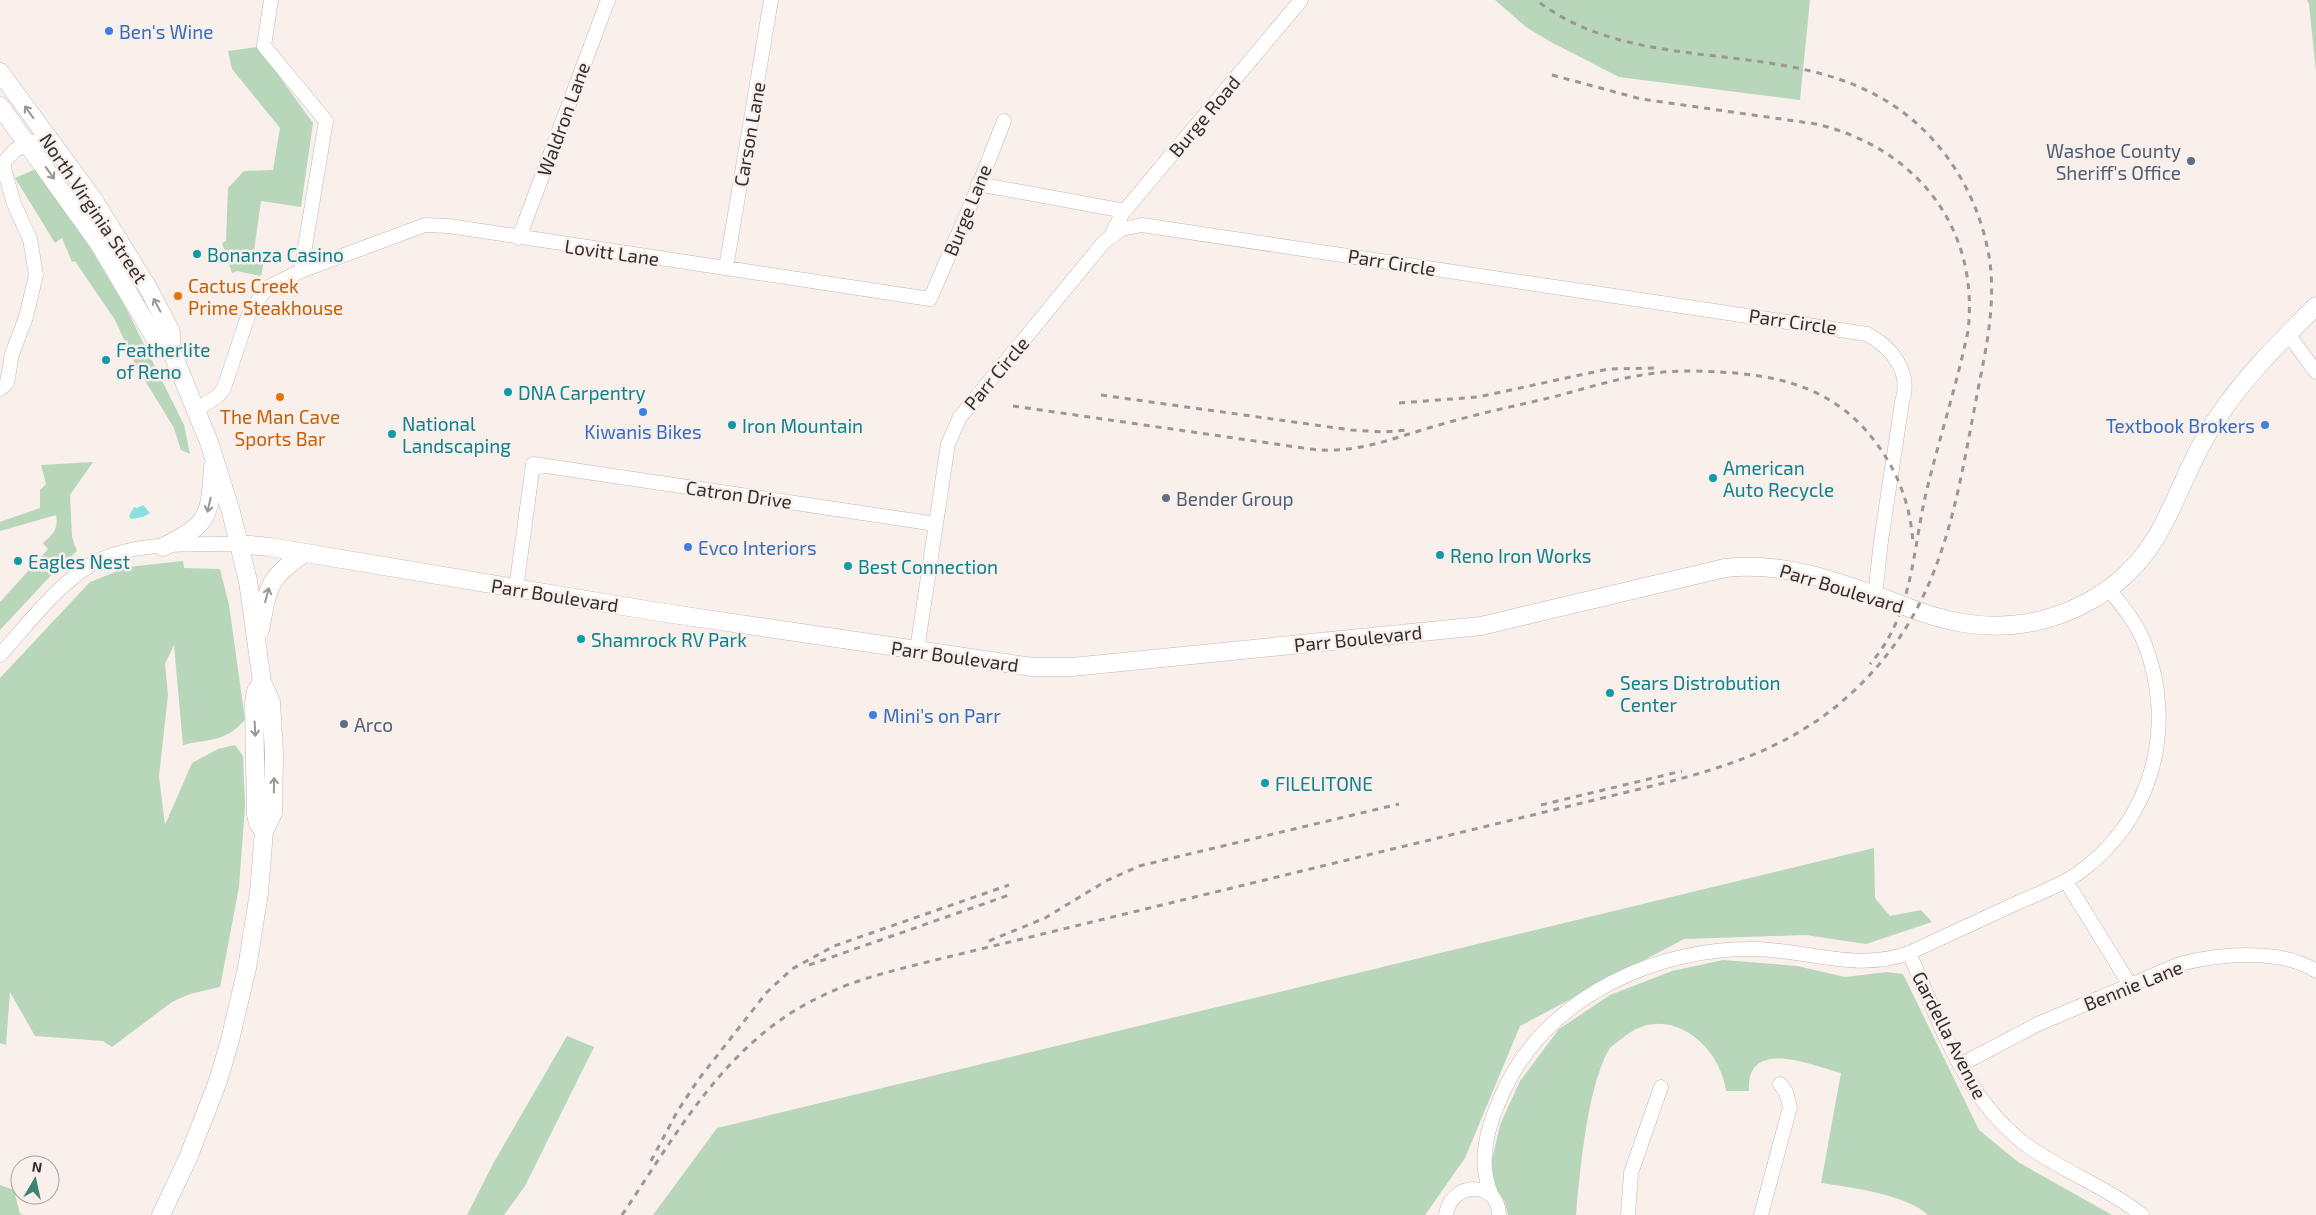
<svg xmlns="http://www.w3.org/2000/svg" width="2316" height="1215" font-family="'Exo 2',sans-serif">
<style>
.green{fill:#b7d6ba}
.water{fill:#8ae0e1}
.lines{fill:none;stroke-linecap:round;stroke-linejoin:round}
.minor-casing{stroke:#c1b7b3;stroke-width:15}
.major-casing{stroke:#c1b7b3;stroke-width:19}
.minor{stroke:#fff;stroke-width:14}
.major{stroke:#fff;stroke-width:18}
.rail{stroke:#9d9693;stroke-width:3;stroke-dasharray:6 6;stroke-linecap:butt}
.oneway{stroke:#989696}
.shop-dot{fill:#3f7fe0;stroke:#f9efeb;stroke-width:2}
.service-dot{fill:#5c6f8a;stroke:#f9efeb;stroke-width:2}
.culture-dot{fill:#0f9aa8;stroke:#f9efeb;stroke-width:2}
.food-dot{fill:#e8710a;stroke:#f9efeb;stroke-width:2}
.labels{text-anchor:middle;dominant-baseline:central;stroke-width:5;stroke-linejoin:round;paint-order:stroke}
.shop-label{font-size:19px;fill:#366cbe;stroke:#f9efeb;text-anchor:start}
.street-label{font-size:19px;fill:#312e2c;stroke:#f9efeb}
.service-label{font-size:19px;fill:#4e5e75;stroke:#f9efeb;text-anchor:start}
.culture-label{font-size:19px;fill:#0d838f;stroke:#f9efeb;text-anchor:start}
.food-label{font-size:19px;fill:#c56008;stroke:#f9efeb;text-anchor:start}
</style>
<rect width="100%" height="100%" fill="#f9efeb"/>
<!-- green -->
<path class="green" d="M1495,0H1810L1800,100L1619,77L1549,41L1526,27Z
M2307,0H2316V72L2309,4Z
M258,47L313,123L301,207L261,201L253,258L264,261L261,276L237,271L232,273L222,243L226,241L228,188L244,171L273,170L280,128L232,69L228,51Z
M36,169L88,244L126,308L184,425L190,454L181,450L174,428L136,366L115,320L75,261L72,262L62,238L55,243L15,178Z
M93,462L70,495L72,537L77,551L56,570L0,630V602L48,549L43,543C52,535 59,529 56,515L0,531V522L40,508V490L46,484L41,465Z
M183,561L184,568L220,569L229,605L245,720C223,743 212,738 183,745L174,645L165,664L168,695L159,776L165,825L192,763L218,749L235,745L243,756L245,806L239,887L220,987L190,994L172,1002L112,1047L103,1041L35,1036L10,992L6,1045L0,1043V678L90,582L128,567Z
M1874,848L1875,898L1890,916L1921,910L1932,922L1866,944L1806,935L1684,939L1520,1026L1465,1158L1425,1215H653L717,1128Z
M1723,960L1797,966L1845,977L1887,972L1903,974L1979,1130L2018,1162L2112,1215H1928C1908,1195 1850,1187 1821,1183L1841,1073C1813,1066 1746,1036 1749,1091H1726C1720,1045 1669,1002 1625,1036C1620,1041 1611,1045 1608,1051C1587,1090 1580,1170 1576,1215H1508L1505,1202L1492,1182L1490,1168L1500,1125L1520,1081L1559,1029L1610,995L1672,971Z
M567,1036L594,1047L525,1186L504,1215H467L494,1162Z
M0,1185L14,1190L20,1214L24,1215H0Z"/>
<!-- water -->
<path class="water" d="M143,505L150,513L143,517L131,519L129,516L134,507L137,508Z"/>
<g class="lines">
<defs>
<path id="minor" d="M271,0L264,46L326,121L301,271
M978,184L1125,211
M1111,236L1122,214L1301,0
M519,238L608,0
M726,268L771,0
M2288,334L2316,372
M0,389L7,383L12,354L26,317L36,275L30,239L14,204L4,169V162L15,150L47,137
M196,410L218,396L224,388L248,316L261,295L270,286L301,271L425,225L449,226L930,299L975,195L1004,121
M516,589L533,464L936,524
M917,650L948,444L960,417L1104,242L1122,229L1142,225L1867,334C1892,347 1912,373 1902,402L1881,541L1875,596
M0,655C28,624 56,586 92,564C131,541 195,544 239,544
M2066,881L2130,985
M1909,953C1940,1022 1965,1101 2029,1147C2065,1172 2108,1188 2142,1215
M1960,1065L2038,1024L2180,964C2219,954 2281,948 2316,971
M1492,1196C1475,1158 1490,1119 1507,1084C1552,995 1659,947 1755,949C1808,950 1856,972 1909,953C1945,936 1982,919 2019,902C2038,894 2059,886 2077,874C2152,822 2178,727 2144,642C2136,622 2122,606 2109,589
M1446,1215C1451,1180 1499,1181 1499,1215
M1628,1215L1631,1173L1661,1087
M1761,1215L1790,1107L1786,1092L1780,1084"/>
<path id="major" d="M0,72L93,199L147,286L171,332V350L209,442L231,512L248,581L262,682L271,702L274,753L273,813L264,831L259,893L247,968L230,1040L218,1081L188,1158L161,1215
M0,106L100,245L156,340L161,346L171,350
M239,544L270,547L659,612L1032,667H1072L1481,626L1725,568C1784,561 1839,582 1894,602C1916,611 1939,619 1963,623C2043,636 2125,599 2163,525C2181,490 2194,453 2216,420C2244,377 2280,342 2316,306
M163,547C209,524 210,517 213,467
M260,630C268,588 267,578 305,553
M262,682L256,691L254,703L256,814L258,823L264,831"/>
</defs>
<!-- minor casing -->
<use href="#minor" class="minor-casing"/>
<!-- major casing -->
<use href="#major" class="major-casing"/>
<!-- minor -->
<use href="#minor" class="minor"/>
<!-- major -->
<use href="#major" class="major"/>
<!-- rail -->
<path class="rail" d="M1552,75L1641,99L1816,124C1915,147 1980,227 1968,331C1957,384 1940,436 1927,489C1912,550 1914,614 1870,664
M1101,395L1351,430L1383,432L1406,430
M1399,403L1478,397L1608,369L1655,368
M1013,406L1310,449C1357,455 1395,437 1439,425C1476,414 1515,406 1553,397C1587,388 1621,377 1656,373C1677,370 1699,371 1720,372C1773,375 1822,385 1861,425C1892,458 1910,497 1913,543
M1541,805L1682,771
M989,941L1045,918L1106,881L1139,866L1399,804
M809,965L1012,894
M651,1161L677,1112L698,1080L767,992L792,969L834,946L1009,885
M622,1215C678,1132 727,1040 822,996C854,980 888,972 923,963L1652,786C1733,766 1803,743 1863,682C1942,602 1956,505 1976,400C1985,353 1997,305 1989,256C1979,200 1950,148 1904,113C1796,31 1642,82 1536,0"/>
</g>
<!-- one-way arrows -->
<defs><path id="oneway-shaft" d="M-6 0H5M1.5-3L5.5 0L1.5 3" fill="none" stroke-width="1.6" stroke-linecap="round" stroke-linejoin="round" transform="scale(1.25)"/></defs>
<g class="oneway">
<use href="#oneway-shaft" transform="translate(29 112) rotate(-126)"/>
<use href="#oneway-shaft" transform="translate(50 173) rotate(54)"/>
<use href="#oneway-shaft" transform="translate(157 305) rotate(-118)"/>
<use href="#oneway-shaft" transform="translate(209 505) rotate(103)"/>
<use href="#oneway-shaft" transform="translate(267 595) rotate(-75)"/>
<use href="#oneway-shaft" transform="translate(255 729) rotate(87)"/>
<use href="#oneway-shaft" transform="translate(274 785) rotate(-89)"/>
</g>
<!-- markers -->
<g class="shop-dot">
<circle cx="109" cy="31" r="5"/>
<circle cx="643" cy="412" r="5"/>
<circle cx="2265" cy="425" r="5"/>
<circle cx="688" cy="547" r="5"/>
<circle cx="873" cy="715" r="5"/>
</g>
<g class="service-dot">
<circle cx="2191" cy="161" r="5"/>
<circle cx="1166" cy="498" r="5"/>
<circle cx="344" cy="724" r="5"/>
</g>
<g class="culture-dot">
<circle cx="197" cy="254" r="5"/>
<circle cx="106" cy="360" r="5"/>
<circle cx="508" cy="392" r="5"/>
<circle cx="732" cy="425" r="5"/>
<circle cx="392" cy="434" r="5"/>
<circle cx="1713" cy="478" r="5"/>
<circle cx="1440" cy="555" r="5"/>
<circle cx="18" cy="561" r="5"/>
<circle cx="848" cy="566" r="5"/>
<circle cx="581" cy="639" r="5"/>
<circle cx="1610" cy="693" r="5"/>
<circle cx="1265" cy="783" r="5"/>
</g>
<g class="food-dot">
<circle cx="178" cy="296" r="5"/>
<circle cx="280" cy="397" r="5"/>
</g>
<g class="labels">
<!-- shop labels -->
<g class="shop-label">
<text x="119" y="31">Ben's Wine</text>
<text x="2255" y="425" text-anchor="end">Textbook Brokers</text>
<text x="643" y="431" text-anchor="middle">Kiwanis Bikes</text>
<text x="698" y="547">Evco Interiors</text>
<text x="883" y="715">Mini's on Parr</text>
</g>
<!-- street labels -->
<g class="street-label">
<text transform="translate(1204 116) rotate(-50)">Burge Road</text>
<text transform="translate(563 119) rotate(-70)">Waldron Lane</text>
<text transform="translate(749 134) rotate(-80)">Carson Lane</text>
<text transform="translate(94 208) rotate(56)">North Virginia Street</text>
<text transform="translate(967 210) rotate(-68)">Burge Lane</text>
<text transform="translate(612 252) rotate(8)">Lovitt Lane</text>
<text transform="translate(1392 262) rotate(9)">Parr Circle</text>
<text transform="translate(1793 321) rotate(8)">Parr Circle</text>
<text transform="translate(996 373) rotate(-50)">Parr Circle</text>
<text transform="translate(739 494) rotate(8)">Catron Drive</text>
<text transform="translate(1842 588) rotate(17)">Parr Boulevard</text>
<text transform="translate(555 595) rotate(9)">Parr Boulevard</text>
<text transform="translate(1358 638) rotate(-6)">Parr Boulevard</text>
<text transform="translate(955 656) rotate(8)">Parr Boulevard</text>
<text transform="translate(2133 985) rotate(-22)">Bennie Lane</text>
<text transform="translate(1950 1035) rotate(63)">Gardella Avenue</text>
</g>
<!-- service labels -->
<g class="service-label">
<text x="2181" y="150" text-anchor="end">Washoe County<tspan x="2181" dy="22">Sheriff's Office</tspan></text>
<text x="1176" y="498">Bender Group</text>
<text x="354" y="724">Arco</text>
</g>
<!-- culture labels -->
<g class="culture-label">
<text x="207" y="254">Bonanza Casino</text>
<text x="116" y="349">Featherlite<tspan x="116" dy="22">of Reno</tspan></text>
<text x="518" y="392">DNA Carpentry</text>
<text x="402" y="423">National<tspan x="402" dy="22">Landscaping</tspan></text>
<text x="742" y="425">Iron Mountain</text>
<text x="1723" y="467">American<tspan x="1723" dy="22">Auto Recycle</tspan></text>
<text x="1450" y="555">Reno Iron Works</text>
<text x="28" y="561">Eagles Nest</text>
<text x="858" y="566">Best Connection</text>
<text x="591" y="639">Shamrock RV Park</text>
<text x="1620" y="682">Sears Distrobution<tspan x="1620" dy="22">Center</tspan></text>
<text x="1275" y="783">FILELITONE</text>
</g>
<!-- food labels -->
<g class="food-label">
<text x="188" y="285">Cactus Creek<tspan x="188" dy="22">Prime Steakhouse</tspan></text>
<text x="280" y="416" text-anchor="middle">The Man Cave<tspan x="280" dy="22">Sports Bar</tspan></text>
</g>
</g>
<!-- north arrow -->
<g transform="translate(35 1180) rotate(9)"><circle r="24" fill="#f9efeb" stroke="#a9a29f"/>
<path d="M0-4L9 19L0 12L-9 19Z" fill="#408272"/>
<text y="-8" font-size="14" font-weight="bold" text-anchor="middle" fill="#312e2c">N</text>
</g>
</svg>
